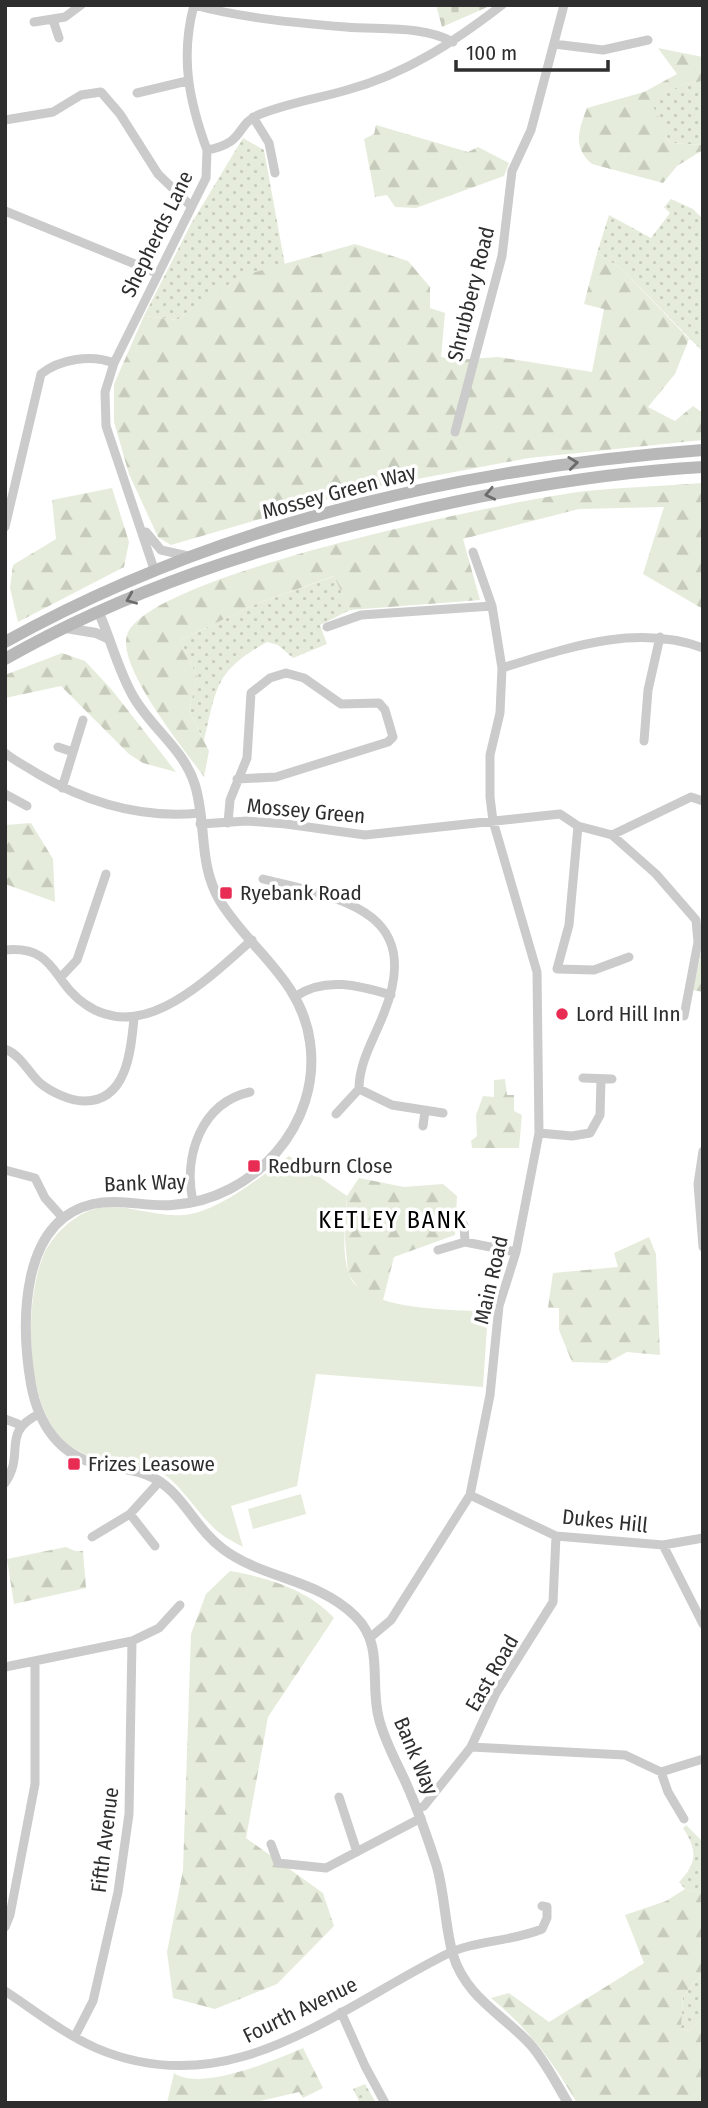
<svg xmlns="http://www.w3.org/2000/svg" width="708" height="2108" font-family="'Fira Sans Condensed',sans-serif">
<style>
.grass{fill:url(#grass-dots)}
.forest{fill:url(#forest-firs)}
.cemetery{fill:url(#cemetery-stones)}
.park{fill:#e6ecdb}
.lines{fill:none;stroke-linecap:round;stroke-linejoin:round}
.minor{stroke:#cbcbcb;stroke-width:9}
.tertiary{stroke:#cbcbcb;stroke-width:10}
.secondary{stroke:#b8b8b8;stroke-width:12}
.oneway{stroke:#6c6c6c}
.poi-dot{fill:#e92c53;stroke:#fff;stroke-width:2.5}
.labels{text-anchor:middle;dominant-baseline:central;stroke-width:7;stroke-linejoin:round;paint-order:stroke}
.street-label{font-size:21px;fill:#2e2e2e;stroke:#fff}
.poi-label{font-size:21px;fill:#2e2e2e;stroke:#fff;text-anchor:start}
.quarter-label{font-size:24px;letter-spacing:2px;fill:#000;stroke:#fff}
</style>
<defs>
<pattern id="grass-dots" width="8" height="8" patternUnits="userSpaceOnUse" patternTransform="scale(1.75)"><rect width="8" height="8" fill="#e6ecdb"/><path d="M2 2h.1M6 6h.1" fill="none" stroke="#c6cbbc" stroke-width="1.8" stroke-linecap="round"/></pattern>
<pattern id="forest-firs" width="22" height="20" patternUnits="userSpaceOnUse" patternTransform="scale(1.75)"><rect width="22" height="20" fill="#e6ecdb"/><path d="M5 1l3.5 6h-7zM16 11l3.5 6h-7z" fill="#c6cbbc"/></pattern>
<pattern id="cemetery-stones" width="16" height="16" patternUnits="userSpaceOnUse" patternTransform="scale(1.75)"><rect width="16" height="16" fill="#e6ecdb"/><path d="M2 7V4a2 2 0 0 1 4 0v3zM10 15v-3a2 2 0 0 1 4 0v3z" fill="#c6cbbc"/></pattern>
</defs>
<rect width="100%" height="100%" fill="#fff"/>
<!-- grass -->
<path class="grass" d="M703,81V145L670,143L649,99L685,84Z
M243,138L264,150L285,265C240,276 213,291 177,320L144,316L191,224Z
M671,199L693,209L703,219L702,351L622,269L597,253L609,215L651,238L670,213L664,207Z
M335,576L350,610L320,625L327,644L293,658L278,645L267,642C215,671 217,686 204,741L189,711L197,677L180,640L258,603Z
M686,1825L703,1842V1894L685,1889L679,1882C698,1863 697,1849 683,1828Z
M703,1973V2017L690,2031L681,2029L683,1996Z
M365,2084L376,2103H360L353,2089Z"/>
<!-- forest -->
<path class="forest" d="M658,48L703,57V81L685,84L650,99L670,143L703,145V150L677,166L663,183L592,164C572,147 579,129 587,108L644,92L677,74Z
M376,125L468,152L478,147L509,163L504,176L416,208L395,207L387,195L375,197L364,139L374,134Z
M355,244L408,261L430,287V308L445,313L441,357L456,360L498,357L592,372L604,309L584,304L597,253L622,269L689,339L675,374L648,407L675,421L693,406L703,413V440L529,458L359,490L171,545L158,537L129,474L114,422V384L144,316L177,320L205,298L245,275Z
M703,483V609L643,574L664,507L579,509L463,539L480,600L350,610L334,576L258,603L180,640L197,677L189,711L209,751L204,777C185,750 117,668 127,635C145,575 517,499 586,491C625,487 664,486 703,483Z
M112,488L129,542L124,567L18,622L10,588L13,565L56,539L52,500Z
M62,653L85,661L112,690L176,772L143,763L129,754L61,686L5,698V675Z
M31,823L53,859L55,902L5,884V825Z
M703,945V992L693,990Z
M505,1079L507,1095H514V1111L522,1115L519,1148H472L471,1141L477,1136L476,1115L483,1096L494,1097V1080Z
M359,1178L404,1187L443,1184L457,1196L455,1235L394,1257L383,1300L363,1294L348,1274L345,1238L347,1196Z
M649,1237L656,1254L660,1355L627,1352L607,1363L572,1362L559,1330V1308H548L553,1273L618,1267L614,1253Z
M66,1547L75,1551H83L86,1588L14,1604L7,1559Z
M230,1571C266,1577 309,1590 334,1618L268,1717L246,1838L323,1893L334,1926L277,1984L215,2009L173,1998L167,1952L183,1870L191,1634L206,1594Z
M685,1889L703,1894V1973L683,1996L681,2029L690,2031L703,2017V2103H577C554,2063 527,2027 491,1998L509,1993L549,2022L644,1963L625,1915L666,1901Z
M303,2048L323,2088L303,2098L299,2092L252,2103H167L174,2073C201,2092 275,2060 303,2048Z"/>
<!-- cemetery -->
<path class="cemetery" d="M436,5H492L442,27Z"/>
<!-- park -->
<path class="park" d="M289,1156L347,1196C346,1220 341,1248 348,1272C359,1312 454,1309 488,1312L483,1387L316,1374L297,1486L231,1506L243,1547C232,1541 220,1535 212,1526C196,1511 183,1488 165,1475C160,1472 151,1471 145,1470C117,1463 82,1460 61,1438C25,1400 24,1301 44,1254C51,1238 68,1221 84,1213C115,1197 151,1218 184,1215C219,1212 261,1176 289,1156Z
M301,1494L306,1514L253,1529L248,1509Z"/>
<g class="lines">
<!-- minor -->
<path class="minor" d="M194,5C242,18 296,23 346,27C380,30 422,25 453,42
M194,5C180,57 189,101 207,150
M53,20L59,38
M34,22L65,17L81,5
M554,44L603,50L648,40
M137,93L187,81
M253,117L269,143L275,173
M5,120L53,112L81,95L101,92L120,114L158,174L191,206
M5,211L157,273
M455,432L502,256L512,171L531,130L564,5
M5,527L41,374C60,359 91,354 114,363
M146,532L161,550L188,556
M473,552L492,606
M154,569L106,426L105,392L114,363L206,178L207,150C246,143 235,125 258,115C288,103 316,99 347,90C406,74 454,42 502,5
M327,627L361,615L492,606L502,668L500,713L490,755V797L493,821L537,972L539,1133L516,1252L499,1306L490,1395L470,1495L391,1620L372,1636
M502,668C567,648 636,623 703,648
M644,741L648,690L660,637
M58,747L73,752
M5,753C15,761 27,767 38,774C88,803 141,819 200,813
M62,788L83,720
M5,794L27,806
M228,823L230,800L247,758L251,693L270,678L286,673L304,678L341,704L379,703L385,710L393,737L388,742L276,777L237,779
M200,824L247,821L286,824L365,835L560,814L578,826L569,925L557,969L594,970L629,957
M578,826L612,835L656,874L696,920L698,942L684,1016
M612,835L691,797L703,801
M263,879C340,898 425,910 384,1013C374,1039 359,1062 359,1089
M5,950C56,945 52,982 85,1004C144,1046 210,976 252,940
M61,977L77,960L106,874
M296,996C326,976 360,986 391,995
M5,1049C21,1055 28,1072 40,1083C51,1092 70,1101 84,1101C127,1102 131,1050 134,1018
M583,1078L612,1079
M359,1089L392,1105L443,1113
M336,1114L359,1089
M423,1126L425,1111
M539,1133L572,1136L590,1133L600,1115L601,1079
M703,1151L698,1184L703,1247
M5,1170L35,1178L45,1198L62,1217
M193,1202C183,1156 201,1103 250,1092
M464,1225L465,1242
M438,1250L465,1242L516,1252
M5,1419L18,1424
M5,1483C26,1453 0,1433 39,1414
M470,1495L556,1536L663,1545L703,1538
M130,1514L155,1546
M92,1537L130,1514L159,1482
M663,1545L703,1624
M5,1667L132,1641L159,1628L180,1605
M471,1747L625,1755L661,1772L703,1759
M661,1772L668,1792L684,1819
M339,1797L357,1852
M417,1809L424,1806L471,1747L496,1693L553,1602L556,1536
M271,1844L278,1863L326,1868L421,1818
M5,1927L10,1915L35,1784V1662
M5,1991C34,2010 64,2034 96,2048C229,2105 332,2012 445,1955C474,1940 511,1942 542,1929L547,1918V1907L542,1906
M341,2012L365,2066L385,2103
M75,2036L93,2001L118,1892L129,1814L132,1641"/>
<!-- tertiary -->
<path class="tertiary" d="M99,613C111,640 118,670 133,696C151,728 184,749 195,785C207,825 198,864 220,901C250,950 302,980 310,1042C322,1124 254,1200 172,1205C146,1207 119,1198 93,1204C19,1221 21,1325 31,1384C38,1422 57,1453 96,1464C112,1468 130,1468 145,1474C181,1487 193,1527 223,1549C263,1579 318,1579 355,1616C385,1645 369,1682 379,1719C385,1742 396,1761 406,1783C418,1810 428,1839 437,1867C445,1896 445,1927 453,1955C466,1997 502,2014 530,2044C545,2061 556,2083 568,2103
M66,628L96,633L109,639"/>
<!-- secondary -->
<path class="secondary" d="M5,642C219,523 460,468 703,450
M5,659C126,590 259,547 393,516C496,491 597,473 703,467"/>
</g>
<!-- one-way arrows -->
<defs><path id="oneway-chevron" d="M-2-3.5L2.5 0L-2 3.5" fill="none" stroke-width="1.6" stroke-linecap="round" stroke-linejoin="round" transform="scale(1.75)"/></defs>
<g class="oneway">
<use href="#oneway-chevron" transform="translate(573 463) rotate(-7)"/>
<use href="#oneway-chevron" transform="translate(490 494) rotate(168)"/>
<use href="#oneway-chevron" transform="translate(131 599) rotate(157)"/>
</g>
<!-- markers -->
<g class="poi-dot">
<rect x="219" y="886" width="14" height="14" rx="3.5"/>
<circle cx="562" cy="1014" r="7"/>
<rect x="247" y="1159" width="14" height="14" rx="3.5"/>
<rect x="67" y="1457" width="14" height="14" rx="3.5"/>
</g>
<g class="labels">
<!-- street labels -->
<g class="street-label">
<text transform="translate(157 234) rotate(-64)">Shepherds Lane</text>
<text transform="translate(471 294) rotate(-76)">Shrubbery Road</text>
<text transform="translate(339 492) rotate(-15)">Mossey Green Way</text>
<text transform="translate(306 811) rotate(5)">Mossey Green</text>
<text transform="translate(145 1183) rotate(-2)">Bank Way</text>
<text transform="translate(491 1280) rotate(-77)">Main Road</text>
<text transform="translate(605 1521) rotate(6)">Dukes Hill</text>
<text transform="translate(492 1673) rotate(-60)">East Road</text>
<text transform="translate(416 1756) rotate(67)">Bank Way</text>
<text transform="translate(105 1840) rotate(-83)">Fifth Avenue</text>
<text transform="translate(300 2010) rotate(-26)">Fourth Avenue</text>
</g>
<!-- poi labels -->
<g class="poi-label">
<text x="240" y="893">Ryebank Road</text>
<text x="576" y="1014">Lord Hill Inn</text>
<text x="268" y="1166">Redburn Close</text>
<text x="88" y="1464">Frizes Leasowe</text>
</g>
<!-- quarter labels -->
<g class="quarter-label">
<text x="393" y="1220">KETLEY BANK</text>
</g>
</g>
<!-- border -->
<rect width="708" height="2108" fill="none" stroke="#2e2e2e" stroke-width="14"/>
<!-- scale -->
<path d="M456 60v10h152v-10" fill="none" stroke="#2e2e2e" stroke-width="3.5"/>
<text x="466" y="60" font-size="21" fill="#2e2e2e" stroke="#ffffff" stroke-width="5" paint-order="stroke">100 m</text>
</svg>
